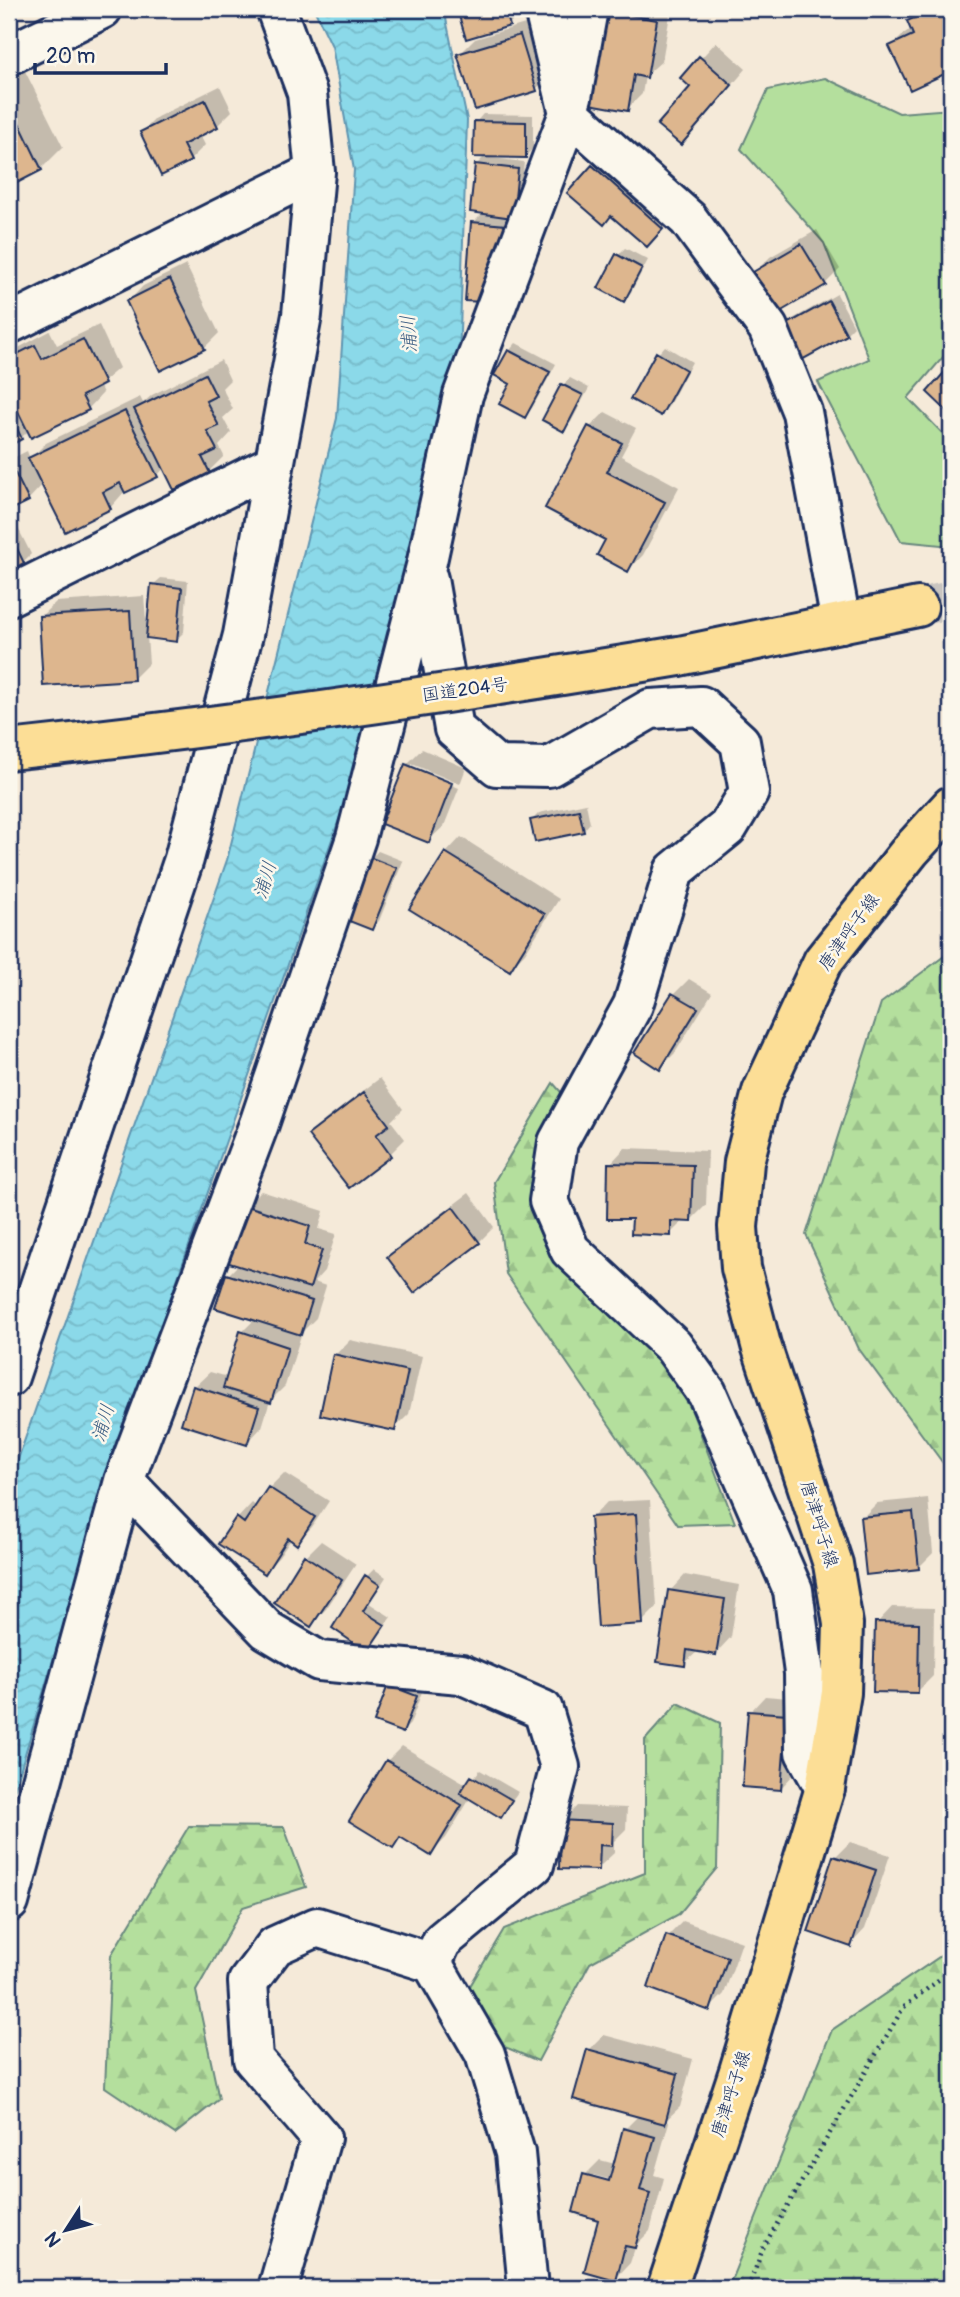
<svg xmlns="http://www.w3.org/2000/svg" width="960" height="2297" font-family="Pangolin,'Klee One',sans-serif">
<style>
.grass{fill:#b4df9d;stroke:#68877e;stroke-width:2}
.forest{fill:url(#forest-firs);stroke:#68877e;stroke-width:2}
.water{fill:url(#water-waves);stroke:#5e95b1;stroke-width:2}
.shadow{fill:#0003;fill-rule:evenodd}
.building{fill:#ddb68e;stroke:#1b2f5e;stroke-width:2}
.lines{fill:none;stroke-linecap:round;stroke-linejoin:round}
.highway-tunnel{stroke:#c9c5c0;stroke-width:38;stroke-dasharray:38 19;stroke-linecap:butt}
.minor-casing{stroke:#1b2f5e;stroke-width:44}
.major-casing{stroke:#1b2f5e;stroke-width:44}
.highway-casing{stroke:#1b2f5e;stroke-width:44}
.path{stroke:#1b2f5e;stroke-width:4.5;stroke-dasharray:2 5;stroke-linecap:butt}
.minor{stroke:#fbf7ec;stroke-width:38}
.major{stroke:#fcde96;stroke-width:38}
.highway{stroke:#fcde96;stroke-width:38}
.highway-bridge-casing{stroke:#1b2f5e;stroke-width:44;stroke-linecap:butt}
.highway-bridge{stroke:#fcde96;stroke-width:38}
.labels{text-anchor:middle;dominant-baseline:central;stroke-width:5;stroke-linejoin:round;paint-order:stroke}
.street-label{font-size:18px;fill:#1b2f5e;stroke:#fbf7ec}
.water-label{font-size:19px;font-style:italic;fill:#375a81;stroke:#fbf7ec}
</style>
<defs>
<pattern id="forest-firs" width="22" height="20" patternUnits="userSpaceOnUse" patternTransform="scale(1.75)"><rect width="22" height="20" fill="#b4df9d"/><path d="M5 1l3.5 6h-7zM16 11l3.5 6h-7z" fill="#9ac08a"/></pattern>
<pattern id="water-waves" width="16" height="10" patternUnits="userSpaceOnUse" patternTransform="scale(1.75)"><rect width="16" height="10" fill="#8bd9e9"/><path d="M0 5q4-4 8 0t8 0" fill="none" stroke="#77bbca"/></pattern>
</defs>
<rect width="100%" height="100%" fill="#f5ead9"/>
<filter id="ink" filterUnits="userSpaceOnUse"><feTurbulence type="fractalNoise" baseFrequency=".0143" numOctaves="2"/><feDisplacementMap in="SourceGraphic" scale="14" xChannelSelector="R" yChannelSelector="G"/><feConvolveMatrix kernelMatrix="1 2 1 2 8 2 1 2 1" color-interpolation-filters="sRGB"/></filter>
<g filter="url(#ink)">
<!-- grass -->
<path class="grass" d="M825,78L899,113L951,109V348L908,398L951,442V546L901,541L818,382L869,359L824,243L741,149L768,90Z"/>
<!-- forest -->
<path class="forest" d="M951,951V1474L859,1349L806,1235L881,1003Z
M553,1083L582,1116L568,1208L691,1409L735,1523L678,1525L506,1274L494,1182Z
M678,1703L720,1723L717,1868L679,1914L590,1963L538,2061L486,2039L470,1986L504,1929L645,1873V1740Z
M189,1826L284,1827L306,1887L243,1907L196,1991L219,2099L175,2134L105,2087L111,1955Z
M951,1949V2288H728L832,2030Z"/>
<!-- water -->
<path class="water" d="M314,9H444L467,120L459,362L406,629L106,1482L9,1808V1485L227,860L337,418L354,170L332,46Z"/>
<!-- shadow -->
<path class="shadow" d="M459,9H524L509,24L468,37Z
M604,9H671L662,61L645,76L642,94L627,109Z
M922,9H951V69L911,88L891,47L906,32L912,29L909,22Z
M535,21L551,74L536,89L459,55L475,39Z
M716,42L746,69L696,127L693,86L683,78Z
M21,63L63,147L41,169L9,185V69Z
M220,86L232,111L217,126L200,135L205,145L190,160L142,132L157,117Z
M483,114L533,115V148L526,156H491V158L524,162L517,240L473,223L484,212L476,165L485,156L476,122Z
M608,151L677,212L662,230L593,166Z
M817,230L840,269L825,284L755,272L770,257Z
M625,248L648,260L631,292L624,300L618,255Z
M186,265L219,333L204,348L128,302L143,286Z
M837,294L854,326L846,334L801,359L784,327L791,320Z
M99,325L119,368L99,385L103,393L88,409L29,430L21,438L9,444V353L50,331L57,345Z
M516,343L556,364L532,408L525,416L512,383L509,351Z
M665,346L692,362L668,407L660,414L658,354Z
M221,360L230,380L222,388L233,409L223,418L231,433L219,446L224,456L209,471L165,467L157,476L125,491L110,508L43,484L28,500L9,509V460L27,451L30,459L46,443L140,397L143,403L152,395Z
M570,378L589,388L571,422L563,430V385Z
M605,412L636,428L621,456L679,487L643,555L628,570L607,539L590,427Z
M13,518L31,554L23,562L9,569V520Z
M161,578L188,581L184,632L176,640L147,637L149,663L134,678L40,617L56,602L144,596L147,631H149L153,585Z
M422,749L466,768L460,784L412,764V768L459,788L444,826L428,841L383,823L407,764Z
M586,803L590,823L583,831L532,820L539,813Z
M461,837L559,899L525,953L510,968L412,908L446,853Z
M378,851L403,861L379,921L371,928V858Z
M689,979L712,993L675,1053L660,1068L637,1053L674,994Z
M380,1078L403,1109L391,1121L405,1139L390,1154L349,1186L310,1135L325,1120Z
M625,1148L708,1151L706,1205L691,1220H684L670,1234L633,1218L610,1164Z
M261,1191L324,1211L319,1229L336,1234L324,1271L314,1282L326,1286L316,1318L302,1332L285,1386L270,1401L262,1427L247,1443L194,1387L210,1372L228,1377L242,1332L255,1319L228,1275L239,1264L245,1206Z
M469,1193L494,1227L479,1242L389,1257L404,1242Z
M350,1340L422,1356L409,1414L394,1429L335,1355Z
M284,1473L329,1501L312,1527L297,1542L292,1538L279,1557L264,1572L237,1519L252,1503L257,1507L269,1488Z
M928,1498L933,1553L918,1568L862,1518L877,1503Z
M650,1500L657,1607L642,1622L592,1518L607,1502Z
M321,1541L356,1564L326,1609L311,1624L306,1556Z
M374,1569L386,1577L369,1603L391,1617L367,1650L334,1628L367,1576Z
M685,1575L739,1585L731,1637L716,1653L699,1650L684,1664L670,1591Z
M892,1607L934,1608L933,1676L918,1691L877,1623Z
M389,1686L423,1689L410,1724L403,1731Z
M765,1696L801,1699L795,1773L780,1789L750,1712Z
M402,1746L468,1785L480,1770L518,1792L501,1815L471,1797L446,1838L431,1853L402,1836L393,1846L387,1761Z
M577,1806L627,1808L626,1829L614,1841V1853L598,1868L562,1821Z
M850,1842L890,1855L865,1929L850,1945L835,1857Z
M683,1921L742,1942L724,1994L709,2009L668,1936Z
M604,2035L693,2059L680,2107L665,2121L669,2122L654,2175L664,2178L650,2231L636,2245L630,2263L615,2279L601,2219L585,2175L600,2160L615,2164L625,2129L639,2115L589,2050ZM593,2175L617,2181V2185L593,2179Z"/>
<!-- building -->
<path class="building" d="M457,9H505L510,26L466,39Z
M630,9H655V13Z
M934,9H951V71L910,90L889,46L913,35L907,21Z
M601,10L657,20L647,78L634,75L628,111L584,103Z
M520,35L537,91L475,110L457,54Z
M699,56L732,85L681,145L657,125L690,87L680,78Z
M205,100L218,127L183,145L191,161L161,176L140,132Z
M9,102L42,170L9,187Z
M474,121L526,122V158L473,157Z
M475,164L518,169L513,218L470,212Z
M592,165L663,229L647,247L611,216L604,225L567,193Z
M471,222L506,225L503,257L484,302L465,301Z
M801,244L826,285L778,313L753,272Z
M616,254L642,268L624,302L598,288Z
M170,279L205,349L160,371L126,301Z
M829,301L847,335L800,361L782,327Z
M83,339L105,384L82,396L89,410L31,438L9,393V358L35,345L42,359Z
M508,350L550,372L525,418L499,404L510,384L494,375Z
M656,352L686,370L661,416L630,399Z
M951,365V415L927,392Z
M205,374L216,396L206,401L219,426L207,431L217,450L202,457L210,473L174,490L134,409Z
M561,384L583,395L564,432L542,420Z
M125,411L158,477L125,493L120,483L103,492L111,509L65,532L28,458Z
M9,412L22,439L9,446Z
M588,426L622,443L607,472L665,502L628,572L597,555L605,540L545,508Z
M11,465L29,501L9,511V466Z
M9,532L24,563L9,571Z
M151,584L182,588L177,642L146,638Z
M130,611L134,680L43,686L39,616Z
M405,764L452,783L429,843L381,824Z
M579,810L584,832L535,842L530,820Z
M445,852L545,914L510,971L409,909Z
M369,857L397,868L372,930L344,919Z
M672,993L698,1008L660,1070L634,1053Z
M364,1092L389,1125L376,1135L391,1156L349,1188L308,1135Z
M608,1163L693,1165L691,1222L671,1221V1236L631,1234L632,1219H607Z
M244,1205L310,1226L305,1244L322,1250L310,1288L226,1262Z
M453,1207L480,1243L414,1293L387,1257Z
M226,1274L312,1301L301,1335L215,1308Z
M240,1331L288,1347L271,1403L223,1388Z
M333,1354L408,1371L395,1431L320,1415Z
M193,1386L259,1407L247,1445L181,1424Z
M268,1487L315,1517L297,1545L288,1538L265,1574L218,1544L236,1517L244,1523Z
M913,1512L919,1569L866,1575L860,1517Z
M636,1514L643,1624L598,1627L590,1517Z
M304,1555L342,1580L311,1627L274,1603Z
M365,1575L380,1585L363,1611L385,1625L367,1652L332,1628Z
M668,1590L725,1599L716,1655L687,1650L685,1666L657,1662Z
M875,1622L919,1623L918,1693L873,1692Z
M388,1685L417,1696L403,1733L374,1722Z
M748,1711L787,1714L781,1790L742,1787Z
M386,1760L462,1805L431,1856L400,1837L393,1848L349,1821Z
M471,1776L512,1800L501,1818L460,1793Z
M560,1820L613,1823L612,1846L600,1845L599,1870L559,1869Z
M833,1856L876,1870L851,1947L808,1932Z
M666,1935L728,1957L710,2011L648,1988Z
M587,2049L678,2074L665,2124L573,2099Z
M623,2128L655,2137L640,2190L650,2193L635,2248L625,2246L616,2281L584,2272L598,2220L573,2212L583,2174L609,2181Z"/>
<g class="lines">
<!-- highway-tunnel -->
<path class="highway-tunnel" d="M918,607L951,600"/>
<defs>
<path id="minor" d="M544,9L569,113
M9,55L102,9
M572,97L588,9
M9,324L315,172
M428,579L454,729L497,766L549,767L650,709L701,706L740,742L749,792L728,827L674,871L633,1005L558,1142L549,1201L570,1250L673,1346L707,1393L793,1590L804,1673L805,1752L825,1788
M9,596L274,464
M9,1377L184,859L243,635L302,315L315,172L307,93L276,9
M124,1481L267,1630L319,1661L461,1674L543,1710L560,1767L534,1865L442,1941L432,1963L485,2054L515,2153L528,2288
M9,1902L124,1481L259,1124L356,838L426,566L463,395L569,113L688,219L768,328L802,412L841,623
M278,2288L321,2138L253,2059L248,1982L275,1946L317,1927L432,1963"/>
<path id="major" d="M667,2288L739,2071L825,1788L841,1693L843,1624L833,1564L761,1345L741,1268L738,1227L744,1162L762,1092L823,961L910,851L951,806"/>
<path id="highway" d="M679,656L918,607"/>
</defs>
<!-- minor casing -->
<use href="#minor" class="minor-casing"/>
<!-- major casing -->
<use href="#major" class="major-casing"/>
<!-- highway casing -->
<use href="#highway" class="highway-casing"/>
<!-- path -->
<path class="path" d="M748,2288L764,2246L903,2008L951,1970"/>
<!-- minor -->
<use href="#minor" class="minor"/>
<!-- major -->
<use href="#major" class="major"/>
<!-- highway -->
<use href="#highway" class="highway"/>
<defs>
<path id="highway-bridge" d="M9,750C233,726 457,693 679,656"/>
</defs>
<!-- highway-bridge casing -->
<use href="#highway-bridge" class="highway-bridge-casing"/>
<!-- highway-bridge -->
<use href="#highway-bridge" class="highway-bridge"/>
</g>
</g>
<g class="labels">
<!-- street labels -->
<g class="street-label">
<text transform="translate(465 690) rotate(-8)">国道204号</text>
<text transform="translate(849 932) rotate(-54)">唐津呼子線</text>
<text transform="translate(819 1524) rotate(73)">唐津呼子線</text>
<text transform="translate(731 2094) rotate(-72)">唐津呼子線</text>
</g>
<!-- water labels -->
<g class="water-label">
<text transform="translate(409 334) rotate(-94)">浦川</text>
<text transform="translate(265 880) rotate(-73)">浦川</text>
<text transform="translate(103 1423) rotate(-73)">浦川</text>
</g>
</g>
<!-- margin -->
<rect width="960" height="2297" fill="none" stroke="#fbf7ec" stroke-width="35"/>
<rect x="18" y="18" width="925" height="2262" fill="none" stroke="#1b2f5e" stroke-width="2.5" filter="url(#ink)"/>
<!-- north arrow -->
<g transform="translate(66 2230) rotate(234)" stroke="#fbf7ec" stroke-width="5" paint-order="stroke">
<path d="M0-5L12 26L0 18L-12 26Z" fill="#1b2f5e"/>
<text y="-10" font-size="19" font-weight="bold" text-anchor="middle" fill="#1b2f5e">N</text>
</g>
<!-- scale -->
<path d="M35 63v10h131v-10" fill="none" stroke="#1b2f5e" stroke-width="3.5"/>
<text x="46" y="63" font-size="21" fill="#1b2f5e" stroke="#fbf7ec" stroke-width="5" paint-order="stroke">20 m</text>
</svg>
